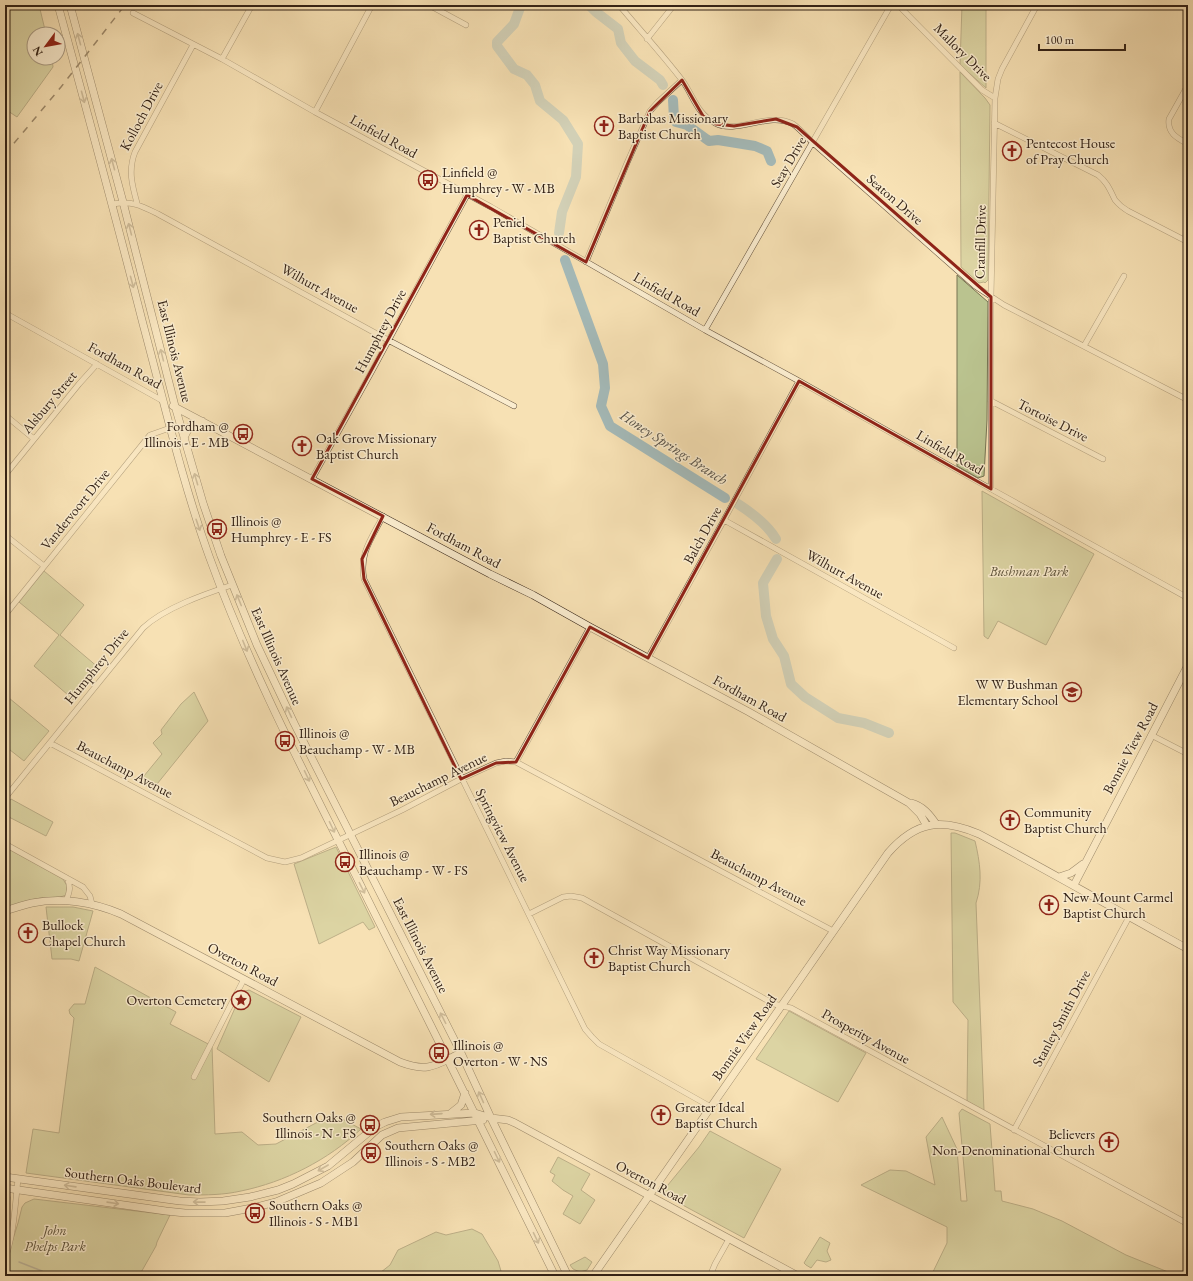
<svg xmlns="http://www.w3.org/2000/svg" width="1193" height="1281" font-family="'EB Garamond',serif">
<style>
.green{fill:#bac38f;stroke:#767252}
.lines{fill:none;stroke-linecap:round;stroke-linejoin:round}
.stream{stroke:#777d78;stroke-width:1.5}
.river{stroke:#a4bab9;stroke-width:10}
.street-casing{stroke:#64523e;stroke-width:6}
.secondary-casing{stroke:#332216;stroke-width:8}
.street{stroke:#faecce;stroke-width:5}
.secondary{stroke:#faecce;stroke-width:7}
.rail{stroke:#332216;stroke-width:1.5;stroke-dasharray:7 7;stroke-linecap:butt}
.oneway{stroke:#a0917b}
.marked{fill:none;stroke:#8f2418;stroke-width:3;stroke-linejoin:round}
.labels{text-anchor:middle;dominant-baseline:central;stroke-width:3;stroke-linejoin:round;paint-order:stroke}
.street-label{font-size:14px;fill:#332216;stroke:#faecce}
.poi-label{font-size:14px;fill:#332216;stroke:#faecce;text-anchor:start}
.park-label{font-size:14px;font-style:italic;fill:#5c523a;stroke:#faecce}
.water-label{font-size:15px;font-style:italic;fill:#555047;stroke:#faecce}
</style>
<rect width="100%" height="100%" fill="#f7e1b4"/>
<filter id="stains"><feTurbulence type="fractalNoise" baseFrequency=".005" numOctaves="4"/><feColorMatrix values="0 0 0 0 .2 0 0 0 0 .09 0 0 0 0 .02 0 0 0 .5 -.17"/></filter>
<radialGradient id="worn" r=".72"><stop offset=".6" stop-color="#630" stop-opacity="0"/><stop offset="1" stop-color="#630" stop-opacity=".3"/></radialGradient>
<!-- green -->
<path class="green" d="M5,5H39L46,34H34V58H52L53,67L17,117L5,109Z
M962,5H986V88L960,65Z
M960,72L985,98L990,105L988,280L985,283L984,282L979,283L961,267Z
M957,275L988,302L987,420L984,476L978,478L957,466Z
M982,491L1094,554L1046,645L998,621L988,639L984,636Z
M44,571L84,605L60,635L99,668L74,700L34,666L59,635L19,602Z
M194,692L208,721L153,789L139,782L162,754L153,743L162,734L161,730L181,704Z
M9,698L49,731L24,761L5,746V702Z
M11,799L53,822L46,836L5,815V807Z
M951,833H955L975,841C980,862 983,882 976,903L984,1111L967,1101L968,1020L953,1002Z
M5,847L63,879L67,886L66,895C58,899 48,897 40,898C28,900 17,904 5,908Z
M336,847L375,927L369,930L363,922L319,944L294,864Z
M46,907H73L93,911L79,961L71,959H52Z
M95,967L176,1012L170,1024L212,1046L215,1134L242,1132L258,1145L276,1144L333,1114L361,1129C328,1160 285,1182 241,1191C224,1195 206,1195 189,1195L26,1173L33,1129L59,1133L74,1018L70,1014L69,1010L74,1004H85Z
M249,990L301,1017L269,1082L217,1049L242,992Z
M789,1011L866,1053L838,1102L756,1059Z
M962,1109L990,1124L995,1191H1001L1002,1201L1033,1209L1062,1221L1126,1255L1178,1276H931L947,1243V1227L861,1185L890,1170L906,1171L935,1185L926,1137L942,1117L957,1149L961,1201H967L959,1113Z
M710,1131L781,1169L744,1238L664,1195L663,1191L699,1147Z
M558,1157L590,1174L581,1190L595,1200L580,1224L563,1214L573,1196L563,1190L552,1181L555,1175L550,1172Z
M5,1193L8,1194L10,1197L5,1241Z
M34,1199L170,1215L157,1242L156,1246L139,1276H5V1265L18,1223L22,1207L25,1203Z
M472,1229L482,1234L498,1261L501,1271L493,1276H376L390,1265L398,1250L436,1232L446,1235Z
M820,1237L830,1243L827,1251L831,1260L826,1262L817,1260L811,1268L806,1265L804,1263Z
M585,1257L592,1262L587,1270L580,1272L573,1269L570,1265Z"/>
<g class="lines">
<!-- stream -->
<path class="stream" d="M19,1262L42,1271L46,1276"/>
<!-- river -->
<path class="river" d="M521,5L514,24L497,42V46L514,69L527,75L535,85L540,101L563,120L578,144L576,177L562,212L559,233
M589,5L596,12L618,29L621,43L635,61L660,80L663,85
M673,100L674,118L676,122L687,125L709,141L718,140L755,146L767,151L771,161
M565,260L603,364L605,388L601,406L610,426L725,498
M738,504C752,513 767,524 776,539
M777,559L763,583L766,616L773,639L784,656L791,684L805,697L838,718L864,723L889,733"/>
<defs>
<path id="street" d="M429,5L466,25
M619,5C640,30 662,54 682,80C693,95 697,114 715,123C737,135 768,111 793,124C800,129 807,137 813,143L975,286L1004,305L1188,400
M898,5L982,90L995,98
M133,13L222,59L315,112L491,207L705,330L799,381L991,489L1188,598
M647,39L674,5
M222,59L252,5
M1188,85L1169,119C1167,133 1177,138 1188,144
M315,112L372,5
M994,123L1098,175C1107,182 1110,190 1115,200C1119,205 1123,208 1128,211L1188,242
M137,203C132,185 128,170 135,152L193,45
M112,204C133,201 140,205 158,214L388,340L514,406
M586,262L627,163L650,111L658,102L682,80
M5,313L163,401
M705,330L891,5
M1084,346L1124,276
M991,401L1103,459
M5,415L34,439
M5,475L79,384L97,364
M312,479L372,371L467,195
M991,489V297L995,98L998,79L1002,69L1037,5
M383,516C372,538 359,553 364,579L585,1029L592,1037L599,1044L711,1107
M724,520L954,648
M5,535L44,566
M5,615L150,435L170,428
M648,658L724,520L799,381
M1151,735L1188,754
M50,743L267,858L285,862L301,858L402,810L461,779L496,763L506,761L516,762L833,931
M516,762L590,627
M5,798L143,628C164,608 205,594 232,585
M5,844L83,887L90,896L92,904
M66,901C70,891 71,887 67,878
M529,914L563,897L571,896L582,898L774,1004L791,1008L1188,1224
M194,1077L244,979
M1014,1130L1129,917
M5,1259C14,1234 15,1206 18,1179
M710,1276L715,1264L729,1239"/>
<path id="secondary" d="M58,5C87,111 116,218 143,324C164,402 182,481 209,556C252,675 312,787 368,900C431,1025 493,1151 555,1276
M70,5L123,202L175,406L203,503L221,556L257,645L294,723L461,1053L491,1118L568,1276
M173,406L490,574L533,595L590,627L749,712L909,803L920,814L927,826
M184,438C188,428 191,423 202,421
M911,803C923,806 930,815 936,824
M1059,877L1071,873L1083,864
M1074,885L1188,665
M5,911C14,908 23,905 32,903C61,897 93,902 121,914L400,1062C429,1073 435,1065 461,1053
M451,1113L461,1105L465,1093
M5,1177L180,1201L200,1202L223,1201L250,1197L278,1190L293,1184L328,1166L375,1127L385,1122L401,1117L475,1113L491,1118L508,1120L515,1123L798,1276
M5,1188L166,1211L185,1213H225L252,1208L276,1202L321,1183L353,1162L382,1135L398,1128L483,1120
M593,1276L888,853C916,821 941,818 979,834C1049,871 1118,911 1188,949"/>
</defs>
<!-- street casing -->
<use href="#street" class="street-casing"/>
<!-- secondary casing -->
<use href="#secondary" class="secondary-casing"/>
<!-- street -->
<use href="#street" class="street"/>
<!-- secondary -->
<use href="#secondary" class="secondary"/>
<!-- rail -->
<path class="rail" d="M5,154L61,87L125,5"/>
</g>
<!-- one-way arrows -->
<defs><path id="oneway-shaft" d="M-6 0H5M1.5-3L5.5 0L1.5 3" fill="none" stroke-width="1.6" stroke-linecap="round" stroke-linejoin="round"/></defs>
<g class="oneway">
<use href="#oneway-shaft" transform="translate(79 39) rotate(-105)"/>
<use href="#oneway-shaft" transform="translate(83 97) rotate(75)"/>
<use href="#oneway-shaft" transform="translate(113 164) rotate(-105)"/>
<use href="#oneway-shaft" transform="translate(130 229) rotate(-104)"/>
<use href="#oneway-shaft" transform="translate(132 282) rotate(75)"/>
<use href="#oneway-shaft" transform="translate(162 355) rotate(-104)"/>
<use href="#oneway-shaft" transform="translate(196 479) rotate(-106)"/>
<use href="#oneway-shaft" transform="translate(198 525) rotate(71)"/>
<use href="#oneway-shaft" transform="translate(239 600) rotate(-112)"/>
<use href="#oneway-shaft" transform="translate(245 646) rotate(68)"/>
<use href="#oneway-shaft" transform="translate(289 712) rotate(-115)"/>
<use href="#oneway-shaft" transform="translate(307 776) rotate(64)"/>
<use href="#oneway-shaft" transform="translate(332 827) rotate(64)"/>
<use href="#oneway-shaft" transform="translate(362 888) rotate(63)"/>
<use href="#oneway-shaft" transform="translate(443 1018) rotate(-117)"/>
<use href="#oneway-shaft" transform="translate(481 1097) rotate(-114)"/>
<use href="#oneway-shaft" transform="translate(436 1114) rotate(176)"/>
<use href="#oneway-shaft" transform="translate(497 1157) rotate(64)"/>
<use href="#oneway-shaft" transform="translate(323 1168) rotate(150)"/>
<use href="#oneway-shaft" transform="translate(70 1186) rotate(-172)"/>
<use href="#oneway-shaft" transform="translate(199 1202) rotate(-179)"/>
<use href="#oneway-shaft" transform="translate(113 1203) rotate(8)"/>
<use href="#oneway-shaft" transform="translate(536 1238) rotate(64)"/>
</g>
<!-- marked area -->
<path d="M0 0H1193V1281H0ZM682,80L703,116L716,124L734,126L776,119L797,127L991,297V489L799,381L648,658L590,627L516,762L496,763L461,779L364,579L362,559L383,516L312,479L467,195L586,262L650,111Z" fill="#f7e1b4" fill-opacity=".55" fill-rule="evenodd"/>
<path class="marked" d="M682,80L703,116L716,124L734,126L776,119L797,127L991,297V489L799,381L648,658L590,627L516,762L496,763L461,779L364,579L362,559L383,516L312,479L467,195L586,262L650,111Z"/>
<!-- icons -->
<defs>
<symbol id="church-ring" viewBox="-11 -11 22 22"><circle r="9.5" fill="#faecce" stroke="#8f2418" stroke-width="1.5"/><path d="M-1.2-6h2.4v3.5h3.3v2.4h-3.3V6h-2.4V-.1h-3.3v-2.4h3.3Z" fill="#8f2418"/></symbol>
<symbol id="bus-ring" viewBox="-11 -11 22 22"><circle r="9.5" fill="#faecce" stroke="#8f2418" stroke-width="1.5"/><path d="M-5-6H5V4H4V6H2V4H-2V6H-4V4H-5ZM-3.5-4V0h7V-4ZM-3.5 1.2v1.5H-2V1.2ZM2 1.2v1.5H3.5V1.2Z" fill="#8f2418"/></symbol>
<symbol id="school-ring" viewBox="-11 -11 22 22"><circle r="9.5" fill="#faecce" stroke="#8f2418" stroke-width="1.5"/><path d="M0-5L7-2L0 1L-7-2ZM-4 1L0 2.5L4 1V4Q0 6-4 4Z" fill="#8f2418"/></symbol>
<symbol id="sight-ring" viewBox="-11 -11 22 22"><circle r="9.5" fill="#faecce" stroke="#8f2418" stroke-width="1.5"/><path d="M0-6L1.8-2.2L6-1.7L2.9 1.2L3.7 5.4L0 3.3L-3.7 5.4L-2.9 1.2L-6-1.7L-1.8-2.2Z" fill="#8f2418"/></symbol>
</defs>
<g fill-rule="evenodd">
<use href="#church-ring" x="593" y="115" width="22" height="22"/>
<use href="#church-ring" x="1001" y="140" width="22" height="22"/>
<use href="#bus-ring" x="417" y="169" width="22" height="22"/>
<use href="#church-ring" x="468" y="219" width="22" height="22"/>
<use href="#bus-ring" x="232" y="423" width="22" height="22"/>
<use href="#church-ring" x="291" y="435" width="22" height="22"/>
<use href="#bus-ring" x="206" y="518" width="22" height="22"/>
<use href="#school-ring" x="1061" y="681" width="22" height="22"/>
<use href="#bus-ring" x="274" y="730" width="22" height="22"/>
<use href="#church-ring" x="999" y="809" width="22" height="22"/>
<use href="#bus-ring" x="334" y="851" width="22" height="22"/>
<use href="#church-ring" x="1038" y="894" width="22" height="22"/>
<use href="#church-ring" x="17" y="922" width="22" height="22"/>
<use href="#church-ring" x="583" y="947" width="22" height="22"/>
<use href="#sight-ring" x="230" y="989" width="22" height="22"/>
<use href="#bus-ring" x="428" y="1042" width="22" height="22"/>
<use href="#church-ring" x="650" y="1104" width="22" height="22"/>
<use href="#bus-ring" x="359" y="1114" width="22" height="22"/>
<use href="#church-ring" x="1098" y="1131" width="22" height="22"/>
<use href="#bus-ring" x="360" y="1142" width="22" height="22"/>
<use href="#bus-ring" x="244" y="1202" width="22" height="22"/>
</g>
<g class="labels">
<!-- street labels -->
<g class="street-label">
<text transform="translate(963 52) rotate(45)">Mallory Drive</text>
<text transform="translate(141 116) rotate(-62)">Kolloch Drive</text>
<text transform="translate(384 136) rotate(29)">Linfield Road</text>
<text transform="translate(788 162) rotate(-60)">Seay Drive</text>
<text transform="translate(895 199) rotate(41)">Seaton Drive</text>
<text transform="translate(980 242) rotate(-89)">Cranfill Drive</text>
<text transform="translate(320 288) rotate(29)">Wilhurt Avenue</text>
<text transform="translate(667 294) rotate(30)">Linfield Road</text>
<text transform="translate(380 331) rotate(-62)">Humphrey Drive</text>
<text transform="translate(175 351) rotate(76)">East Illinois Avenue</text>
<text transform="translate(125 365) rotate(29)">Fordham Road</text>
<text transform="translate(49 402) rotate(-50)">Alsbury Street</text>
<text transform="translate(1053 420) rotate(27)">Tortoise Drive</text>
<text transform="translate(950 452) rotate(30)">Linfield Road</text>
<text transform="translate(75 509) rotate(-51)">Vandervoort Drive</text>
<text transform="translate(702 535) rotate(-61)">Balch Drive</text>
<text transform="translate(464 545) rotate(28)">Fordham Road</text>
<text transform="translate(845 574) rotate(29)">Wilhurt Avenue</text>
<text transform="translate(277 656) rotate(66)">East Illinois Avenue</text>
<text transform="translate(96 666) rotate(-51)">Humphrey Drive</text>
<text transform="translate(750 698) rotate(29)">Fordham Road</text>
<text transform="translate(1130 748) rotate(-62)">Bonnie View Road</text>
<text transform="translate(125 769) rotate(28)">Beauchamp Avenue</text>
<text transform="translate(438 779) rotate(-26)">Beauchamp Avenue</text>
<text transform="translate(503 835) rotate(63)">Springview Avenue</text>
<text transform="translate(759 877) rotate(28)">Beauchamp Avenue</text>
<text transform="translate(421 945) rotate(63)">East Illinois Avenue</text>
<text transform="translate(243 964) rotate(28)">Overton Road</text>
<text transform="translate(1061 1018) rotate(-62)">Stanley Smith Drive</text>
<text transform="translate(866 1036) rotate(29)">Prosperity Avenue</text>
<text transform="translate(744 1037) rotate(-55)">Bonnie View Road</text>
<text transform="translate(133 1180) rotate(7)">Southern Oaks Boulevard</text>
<text transform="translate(651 1182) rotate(28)">Overton Road</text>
</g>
<!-- poi labels -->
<g class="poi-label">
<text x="618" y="118">Barbabas Missionary<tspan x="618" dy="16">Baptist Church</tspan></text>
<text x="1026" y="143">Pentecost House<tspan x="1026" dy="16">of Pray Church</tspan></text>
<text x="442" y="172">Linfield @<tspan x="442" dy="16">Humphrey - W - MB</tspan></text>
<text x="493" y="222">Peniel<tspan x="493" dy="16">Baptist Church</tspan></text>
<text x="229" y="426" text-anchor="end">Fordham @<tspan x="229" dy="16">Illinois - E - MB</tspan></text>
<text x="316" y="438">Oak Grove Missionary<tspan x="316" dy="16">Baptist Church</tspan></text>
<text x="231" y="521">Illinois @<tspan x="231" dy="16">Humphrey - E - FS</tspan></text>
<text x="1058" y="684" text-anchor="end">W W Bushman<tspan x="1058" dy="16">Elementary School</tspan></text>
<text x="299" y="733">Illinois @<tspan x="299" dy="16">Beauchamp - W - MB</tspan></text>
<text x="1024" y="812">Community<tspan x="1024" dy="16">Baptist Church</tspan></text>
<text x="359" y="854">Illinois @<tspan x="359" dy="16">Beauchamp - W - FS</tspan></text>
<text x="1063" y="897">New Mount Carmel<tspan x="1063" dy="16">Baptist Church</tspan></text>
<text x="42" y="925">Bullock<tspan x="42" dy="16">Chapel Church</tspan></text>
<text x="608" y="950">Christ Way Missionary<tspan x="608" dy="16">Baptist Church</tspan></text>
<text x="227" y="1000" text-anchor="end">Overton Cemetery</text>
<text x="453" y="1045">Illinois @<tspan x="453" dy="16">Overton - W - NS</tspan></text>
<text x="675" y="1107">Greater Ideal<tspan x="675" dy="16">Baptist Church</tspan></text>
<text x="356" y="1117" text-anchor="end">Southern Oaks @<tspan x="356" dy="16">Illinois - N - FS</tspan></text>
<text x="1095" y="1134" text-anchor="end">Believers<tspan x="1095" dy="16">Non-Denominational Church</tspan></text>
<text x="385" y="1145">Southern Oaks @<tspan x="385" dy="16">Illinois - S - MB2</tspan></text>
<text x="269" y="1205">Southern Oaks @<tspan x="269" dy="16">Illinois - S - MB1</tspan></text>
</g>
<!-- park labels -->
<g class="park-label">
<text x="1029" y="571">Bushman Park</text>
<text x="55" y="1230">John<tspan x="55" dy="16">Phelps Park</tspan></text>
</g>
<!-- water labels -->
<g class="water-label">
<text transform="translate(674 447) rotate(33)">Honey Springs Branch</text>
</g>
</g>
<!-- margin -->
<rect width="1193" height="1281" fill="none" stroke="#f7e1b4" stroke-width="20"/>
<rect x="6" y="6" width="1181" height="1269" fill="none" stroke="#332216" stroke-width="2"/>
<rect x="10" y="10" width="1173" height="1261" fill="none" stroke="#332216"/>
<!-- north arrow -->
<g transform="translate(46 46) rotate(238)"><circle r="19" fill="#faecce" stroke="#aa9b84"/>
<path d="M0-3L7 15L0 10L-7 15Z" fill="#8f2418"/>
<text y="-6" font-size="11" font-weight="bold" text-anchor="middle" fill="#332216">N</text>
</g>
<!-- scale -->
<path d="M1039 44v6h86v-6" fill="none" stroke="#332216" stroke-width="2"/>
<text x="1045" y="44" font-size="12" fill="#332216" stroke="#faecce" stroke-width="3" paint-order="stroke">100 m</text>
<rect width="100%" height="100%" filter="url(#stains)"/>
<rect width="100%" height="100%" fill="url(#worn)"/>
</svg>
